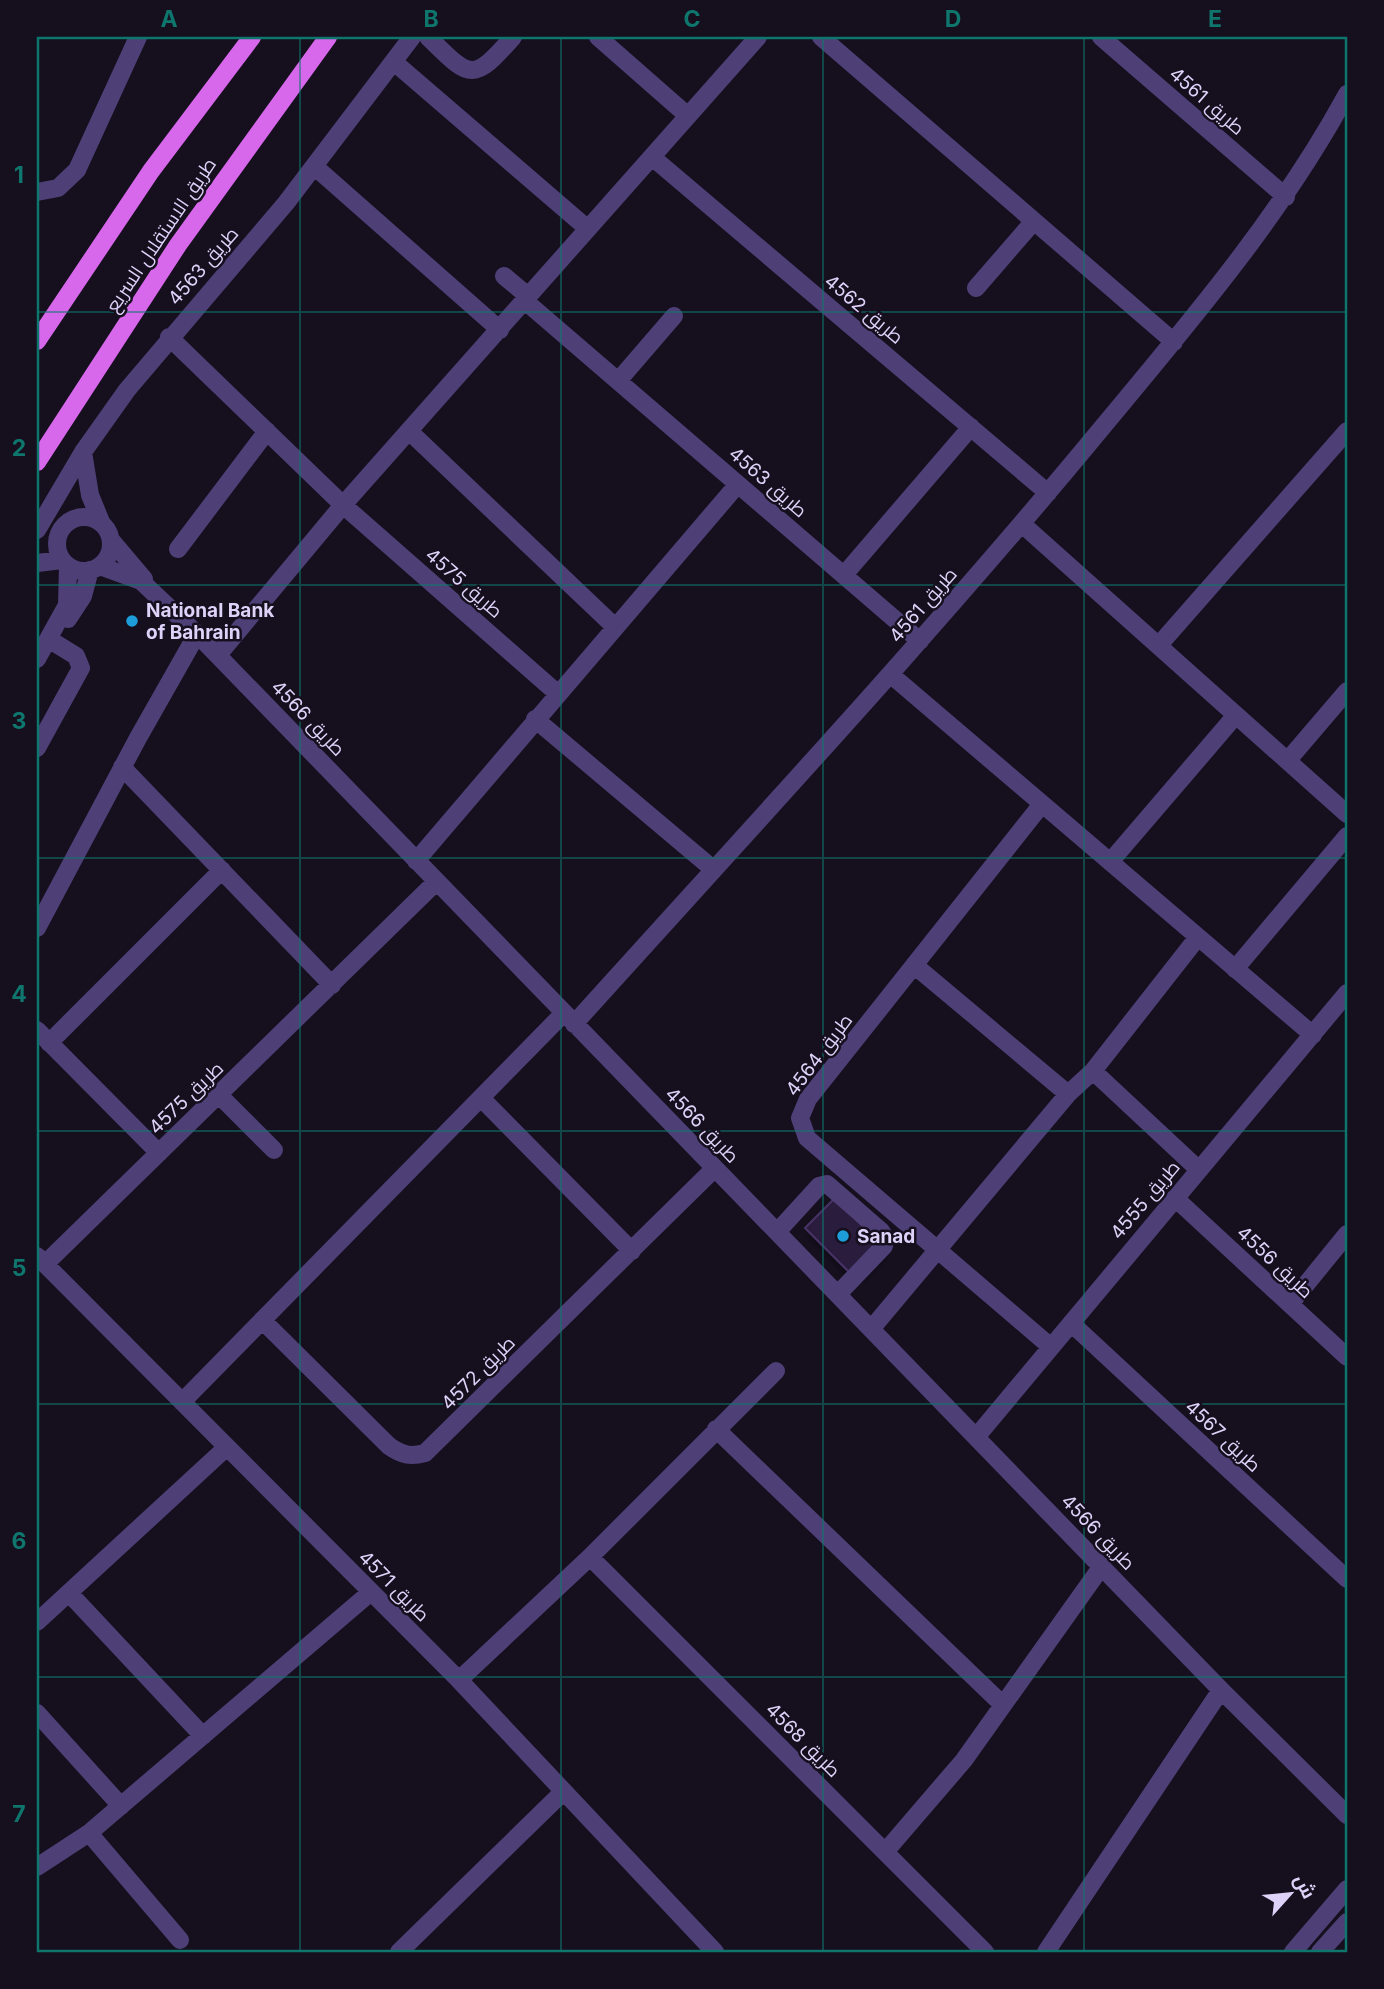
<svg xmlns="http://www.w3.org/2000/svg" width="1384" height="1989" font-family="Inter,Cairo,sans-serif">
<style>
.building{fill:#2b1e3d;stroke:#483366;stroke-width:2;filter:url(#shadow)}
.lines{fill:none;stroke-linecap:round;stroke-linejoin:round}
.minor{stroke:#4e4077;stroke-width:18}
.major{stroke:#d768eb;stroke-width:18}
.grid{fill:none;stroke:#0f766e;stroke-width:2;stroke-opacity:0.55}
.poi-dot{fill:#1d9edb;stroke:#150f1e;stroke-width:2.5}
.labels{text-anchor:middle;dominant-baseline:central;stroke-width:5;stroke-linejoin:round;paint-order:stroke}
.street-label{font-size:19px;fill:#dfd2f9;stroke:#150f1e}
.poi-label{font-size:19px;font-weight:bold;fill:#dfd2f9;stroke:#150f1e;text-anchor:start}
.neatline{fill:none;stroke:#0f766e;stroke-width:2.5}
.grid-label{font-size:23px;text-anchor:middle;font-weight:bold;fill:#0f766e}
</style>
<defs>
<filter id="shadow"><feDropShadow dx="6" dy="6" stdDeviation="3.5" flood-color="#0009"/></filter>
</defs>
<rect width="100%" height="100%" fill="#150f1e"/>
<!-- building -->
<path class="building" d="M835,1198L881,1245L852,1275L805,1228Z"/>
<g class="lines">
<!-- minor -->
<path class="minor" d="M428,37C470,78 472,84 513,37
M598,37L688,116
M821,37L1174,342
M1101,37L1286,197
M394,62L588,229
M652,157L1048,493
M314,166L500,330
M37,192L58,188L77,170L138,37
M504,276L529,297
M976,288L1034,221
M525,301L920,641
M169,337L343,505L557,693
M618,381L674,316
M410,432L615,627
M83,452L90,495L101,522
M57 544a27 27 0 1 1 54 0a27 27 0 1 1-54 0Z
M1022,524L1347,814
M37,530L83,452L127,390L286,203L412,37
M111,540L144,579
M178,549L267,431
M37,563L62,560
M100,566L141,581L197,634L1221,1690L1347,1815
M844,575L971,427
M68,619L83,596L90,570
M1159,645L1347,431
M218,655L343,505L758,37
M37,659L67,605L68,566
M890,674L1313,1035
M535,719L713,869
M37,748L81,668L76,656L50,640
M1288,760L1347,691
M122,767L332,985
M1042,804L808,1099L800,1118L807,1138L1051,1347
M416,861L738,484
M1110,862L1236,715
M37,928L138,738L197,634
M914,965L1068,1094
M1235,969L1347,836
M574,1024C748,831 925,641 1091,441C1183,330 1278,221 1347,94
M37,1030L159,1153
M49,1043L222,870
M1093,1071L1198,1169
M219,1095L274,1150
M481,1098L632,1251
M1175,1198L1347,1357
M777,1232L819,1186L827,1184L881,1231L885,1238L884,1246L838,1294
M37,1256L459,1680L715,1952
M45,1264L436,882
M1290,1304L1347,1234
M262,1320L389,1446C402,1455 410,1457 425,1453L715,1168
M1071,1323L1347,1579
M872,1328L1068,1094L1093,1071L1198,937
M182,1402L564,1013
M716,1429L1003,1705
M977,1436L1347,993
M590,1557L985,1952
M69,1593L203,1736
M37,1622L227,1447
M459,1680L590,1557L776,1371
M37,1713L121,1806
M89,1833L180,1940
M885,1852L964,1760L1102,1566
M37,1867L89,1833L371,1592
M399,1952L563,1792
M1046,1952L1221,1690
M1293,1952L1347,1889
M1320,1952L1347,1922"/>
<!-- major -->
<path class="major" d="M37,341L151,171L252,37
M37,462L178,245L328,37"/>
</g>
<!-- grid -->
<path class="grid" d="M300,37V1952M561,37V1952M823,37V1952M1084,37V1952M37,312H1347M37,585H1347M37,858H1347M37,1131H1347M37,1404H1347M37,1677H1347"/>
<!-- markers -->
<g class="poi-dot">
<circle cx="132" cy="621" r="7"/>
<circle cx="843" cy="1236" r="7"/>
</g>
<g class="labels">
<!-- street labels -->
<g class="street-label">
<text transform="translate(1207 101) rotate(41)">طريق 4561</text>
<text transform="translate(161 235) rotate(-56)">طريق الاستقلال السريع</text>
<text transform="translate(203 266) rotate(-49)">طريق 4563</text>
<text transform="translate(864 309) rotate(40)">طريق 4562</text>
<text transform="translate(768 482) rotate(41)">طريق 4563</text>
<text transform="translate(464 583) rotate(41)">طريق 4575</text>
<text transform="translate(923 605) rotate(-49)">طريق 4561</text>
<text transform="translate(308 718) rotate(46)">طريق 4566</text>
<text transform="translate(819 1055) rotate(-53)">طريق 4564</text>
<text transform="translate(186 1098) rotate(-44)">طريق 4575</text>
<text transform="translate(702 1125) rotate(46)">طريق 4566</text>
<text transform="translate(1145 1200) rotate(-50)">طريق 4555</text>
<text transform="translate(1275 1262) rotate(43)">طريق 4556</text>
<text transform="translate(478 1373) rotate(-45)">طريق 4572</text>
<text transform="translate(1223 1436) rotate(43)">طريق 4567</text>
<text transform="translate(1098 1532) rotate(46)">طريق 4566</text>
<text transform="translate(394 1586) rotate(45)">طريق 4571</text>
<text transform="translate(803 1740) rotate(45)">طريق 4568</text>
</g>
<!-- poi labels -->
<g class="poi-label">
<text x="146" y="610">National Bank<tspan x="146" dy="22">of Bahrain</tspan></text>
<text x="857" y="1236">Sanad</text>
</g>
</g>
<!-- border -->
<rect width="1384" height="1989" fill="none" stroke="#150f1e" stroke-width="77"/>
<!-- north arrow -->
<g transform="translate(1290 1894) rotate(63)" stroke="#150f1e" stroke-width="5" paint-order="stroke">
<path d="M0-5L12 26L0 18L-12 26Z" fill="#dfd2f9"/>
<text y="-10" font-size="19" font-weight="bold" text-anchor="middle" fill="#dfd2f9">ش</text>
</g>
<rect x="38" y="38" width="1308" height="1913" class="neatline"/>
<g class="grid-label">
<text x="169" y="27">A</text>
<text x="431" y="27">B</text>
<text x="692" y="27">C</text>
<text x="953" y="27">D</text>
<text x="1215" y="27">E</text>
<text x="19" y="183">1</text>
<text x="19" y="456">2</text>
<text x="19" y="729">3</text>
<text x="19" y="1002">4</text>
<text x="19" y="1276">5</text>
<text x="19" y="1549">6</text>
<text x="19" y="1822">7</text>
</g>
</svg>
